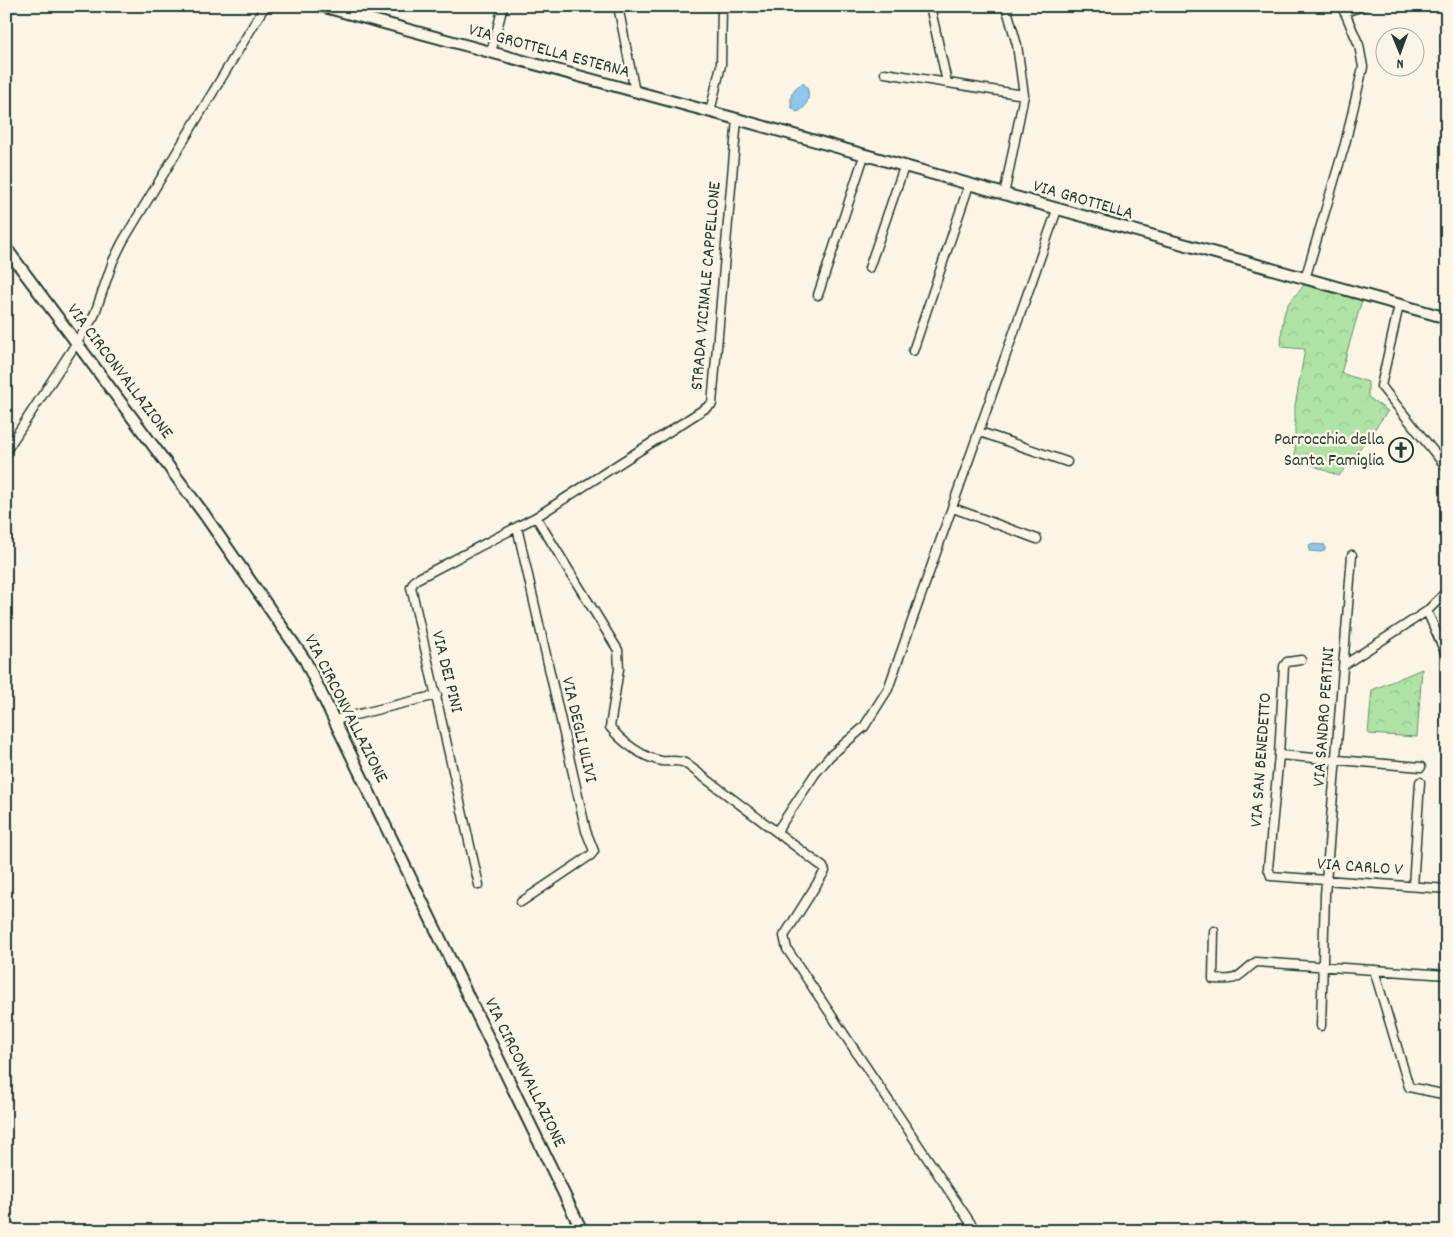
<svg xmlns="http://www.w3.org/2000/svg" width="1453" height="1237" font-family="Dekko,sans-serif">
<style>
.forest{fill:url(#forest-crowns);stroke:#67906c}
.water{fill:#8dc7ec;stroke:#6190a2}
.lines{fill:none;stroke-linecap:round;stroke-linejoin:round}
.street-casing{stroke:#1f3d34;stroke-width:11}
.secondary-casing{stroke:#1f3d34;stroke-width:14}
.street{stroke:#fcf5e5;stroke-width:8}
.secondary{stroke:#fcf5e5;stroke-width:10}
.labels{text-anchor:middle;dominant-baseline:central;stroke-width:5;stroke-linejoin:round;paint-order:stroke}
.street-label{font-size:18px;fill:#1f3d34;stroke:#fcf5e5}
.poi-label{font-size:18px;fill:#1f3d34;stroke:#fcf5e5;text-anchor:end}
</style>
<defs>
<pattern id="forest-crowns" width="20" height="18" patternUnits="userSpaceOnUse" patternTransform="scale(1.25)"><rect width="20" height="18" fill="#afe3a5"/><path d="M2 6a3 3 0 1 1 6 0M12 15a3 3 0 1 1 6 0" fill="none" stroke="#96c48f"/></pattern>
</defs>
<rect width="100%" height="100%" fill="#fcf5e5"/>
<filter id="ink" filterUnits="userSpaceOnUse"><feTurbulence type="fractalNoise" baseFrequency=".02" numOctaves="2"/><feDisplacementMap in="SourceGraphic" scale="10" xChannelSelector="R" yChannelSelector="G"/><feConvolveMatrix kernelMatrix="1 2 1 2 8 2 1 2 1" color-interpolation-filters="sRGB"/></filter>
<g filter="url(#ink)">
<!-- forest -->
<path class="forest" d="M1304,285L1362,300L1341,373L1368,382V397L1388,411L1339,476L1295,458V406L1305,349L1281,347C1282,333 1281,311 1291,300C1296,294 1299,292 1304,285Z
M1422,669L1417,737L1368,734L1372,690Z"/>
<!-- water -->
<path class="water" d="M803,83C813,90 808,109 797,112L792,108C789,97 792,88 803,83Z
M1310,544L1325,545V550L1321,552L1309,551Z"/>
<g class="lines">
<defs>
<path id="street" d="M618,6L635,92
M930,6L947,82
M1344,12L1364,6
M491,53L503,6
M885,73L1024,95
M710,112L721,65L722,6
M1004,195L1024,95L1017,45L1006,6
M869,268L904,167
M1305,279L1345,144L1363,67L1359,45L1342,6
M818,295L864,156
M1399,305L1381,386L1447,468
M913,351L969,185
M980,432L1067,462
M6,451L94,316L113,261L123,241L265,6
M953,508L1037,539
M536,517L618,650L619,669L610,727C622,742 643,758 662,761C670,762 677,759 685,763L823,867L825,871L784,936L787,949L976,1231
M517,527L586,831L594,851L591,855L521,902
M1427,611L1447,657
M1301,660L1287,662L1284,666L1279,755L1268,868L1271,876L1447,889
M1344,665L1427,611L1447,591
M335,720L437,695
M1279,755L1421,767
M1446,784H1447
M777,831L815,774L830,756L864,727L888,689L1057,210
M479,885L411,587L415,580L536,517L712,404L737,119
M1413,886L1420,782
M1214,931L1213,979C1242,981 1236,976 1256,962L1447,975
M1374,970L1409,1087L1447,1095
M1321,1026L1325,895L1352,555"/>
<path id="secondary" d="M321,6L737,119L1447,318
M6,248L204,514L305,660L582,1231"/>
</defs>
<!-- street casing -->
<use href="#street" class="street-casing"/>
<!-- secondary casing -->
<use href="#secondary" class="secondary-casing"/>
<!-- street -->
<use href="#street" class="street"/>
<!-- secondary -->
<use href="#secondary" class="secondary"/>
</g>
</g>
<!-- icons -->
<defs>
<symbol id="church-ring" viewBox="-11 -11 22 22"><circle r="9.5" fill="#fcf5e5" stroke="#1f3d34" stroke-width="1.5"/><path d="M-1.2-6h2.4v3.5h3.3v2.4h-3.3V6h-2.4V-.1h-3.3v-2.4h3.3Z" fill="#1f3d34"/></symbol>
</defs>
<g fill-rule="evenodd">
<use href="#church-ring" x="1387" y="436" width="28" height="28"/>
</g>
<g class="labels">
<!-- street labels -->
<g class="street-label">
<text transform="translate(549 52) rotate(15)">VIA GROTTELLA ESTERNA</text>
<text transform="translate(1083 201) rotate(16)">VIA GROTTELLA</text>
<text transform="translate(707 286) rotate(-85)">STRADA VICINALE CAPPELLONE</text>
<text transform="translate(119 372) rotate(53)">VIA CIRCONVALLAZIONE</text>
<text transform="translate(446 672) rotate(76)">VIA DEI PINI</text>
<text transform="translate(345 709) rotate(63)">VIA CIRCONVALLAZIONE</text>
<text transform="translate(1325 717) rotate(-86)">VIA SANDRO PERTINI</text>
<text transform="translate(578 730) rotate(77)">VIA DEGLI ULIVI</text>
<text transform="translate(1262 760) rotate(-86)">VIA SAN BENEDETTO</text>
<text transform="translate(1360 868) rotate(4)">VIA CARLO V</text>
<text transform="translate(524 1073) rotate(64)">VIA CIRCONVALLAZIONE</text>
</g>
<!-- poi labels -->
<g class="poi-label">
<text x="1384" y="440">Parrocchia della<tspan x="1384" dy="21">Santa Famiglia</tspan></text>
</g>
</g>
<!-- margin -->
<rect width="1453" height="1237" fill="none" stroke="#fcf5e5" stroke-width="25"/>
<rect x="12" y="12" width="1428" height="1212" fill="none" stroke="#1f3d34" stroke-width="2" filter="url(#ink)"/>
<!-- north arrow -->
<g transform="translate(1400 52) rotate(179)"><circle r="24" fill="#fcf5e5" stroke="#a4ab9e"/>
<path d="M0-4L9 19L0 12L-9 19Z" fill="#1f3d34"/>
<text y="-8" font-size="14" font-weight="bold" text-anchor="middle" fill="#1f3d34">N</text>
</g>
</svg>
